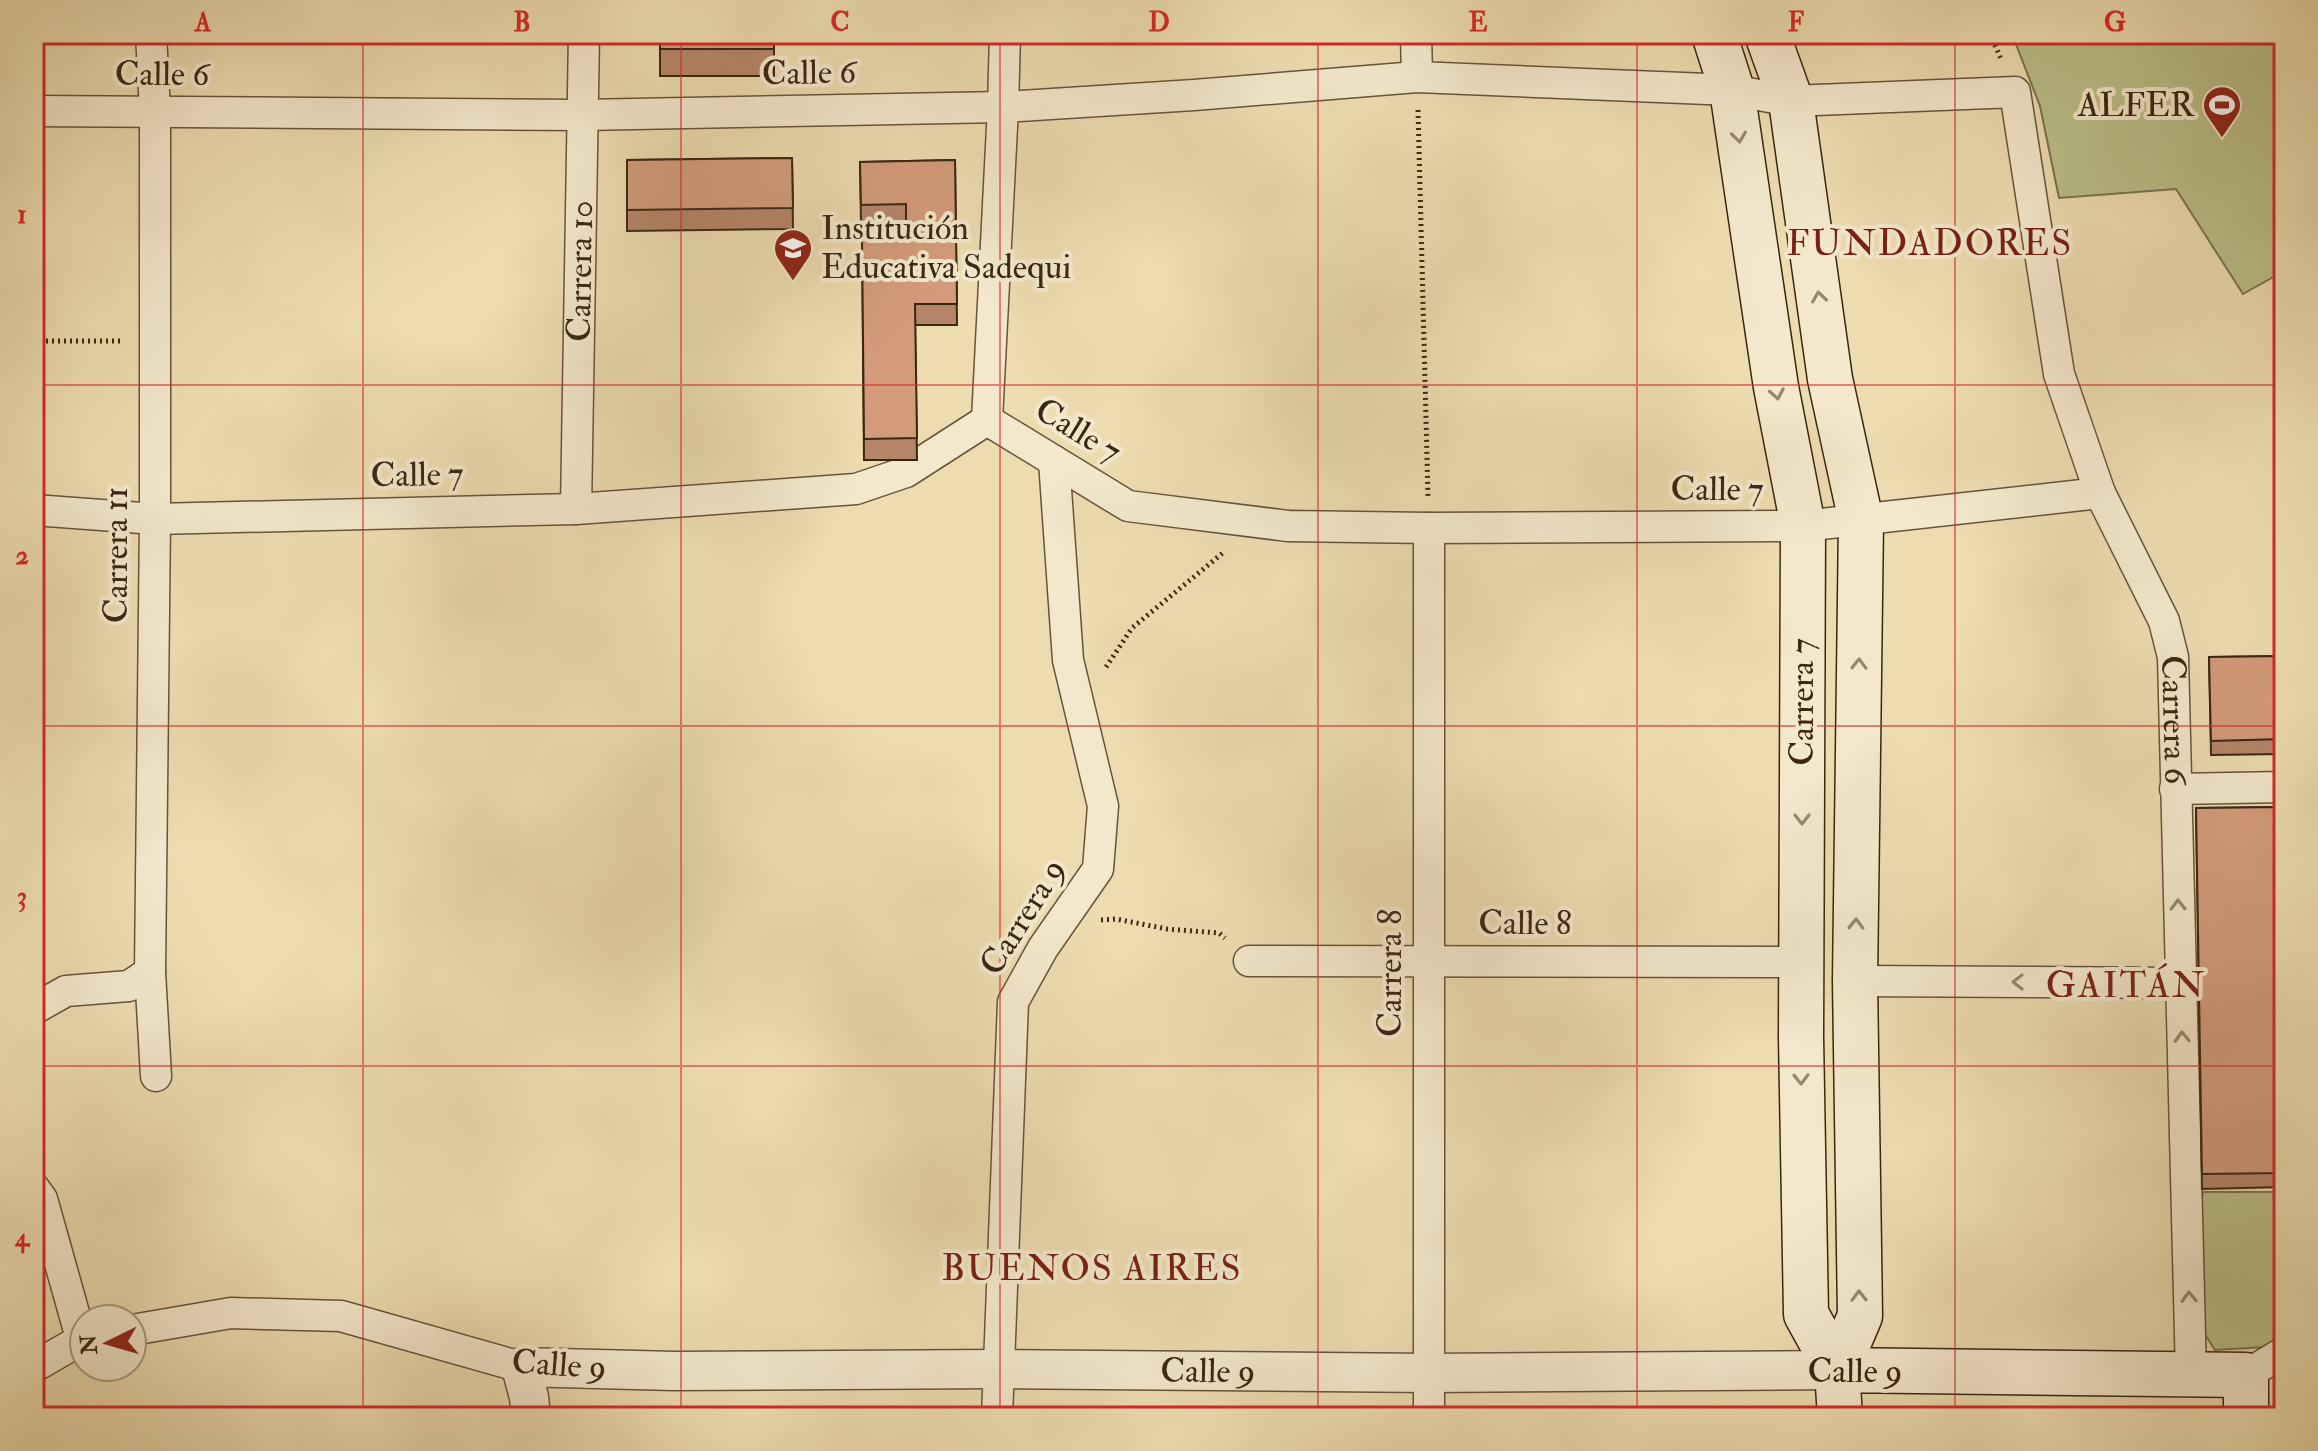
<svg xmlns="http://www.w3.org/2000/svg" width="2318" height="1451" font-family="'IM FELL Double Pica',serif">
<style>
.green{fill:#bbbf89;stroke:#7a734e;stroke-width:2}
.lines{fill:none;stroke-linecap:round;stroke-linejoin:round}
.minor-casing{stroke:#67543a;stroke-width:33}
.tertiary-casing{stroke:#67543a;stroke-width:41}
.secondary-casing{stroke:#3a2712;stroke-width:47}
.path{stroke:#3a2712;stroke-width:5;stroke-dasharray:2 4;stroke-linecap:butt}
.minor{stroke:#f3e8cc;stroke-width:30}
.tertiary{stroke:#f3e8cc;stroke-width:38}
.secondary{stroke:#f3e8cc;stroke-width:44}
.wall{fill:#b5856a;stroke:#3a2712;stroke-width:2}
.building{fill:#d39b7b;stroke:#3a2712;stroke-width:2}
.oneway{stroke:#96886f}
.grid{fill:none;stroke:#d62828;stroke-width:2;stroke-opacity:0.55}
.labels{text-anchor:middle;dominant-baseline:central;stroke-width:8;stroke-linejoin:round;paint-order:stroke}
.street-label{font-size:34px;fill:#3a2712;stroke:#f3e8cc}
.poi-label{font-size:34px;fill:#3a2712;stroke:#f3e8cc;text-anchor:end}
.neighbourhood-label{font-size:36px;letter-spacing:2px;fill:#7a1f14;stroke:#f3e8cc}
.neatline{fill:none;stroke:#d62828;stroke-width:3}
.grid-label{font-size:26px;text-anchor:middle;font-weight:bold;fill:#d62828}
</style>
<rect width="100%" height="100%" fill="#eddcb0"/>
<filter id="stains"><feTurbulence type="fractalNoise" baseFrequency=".0025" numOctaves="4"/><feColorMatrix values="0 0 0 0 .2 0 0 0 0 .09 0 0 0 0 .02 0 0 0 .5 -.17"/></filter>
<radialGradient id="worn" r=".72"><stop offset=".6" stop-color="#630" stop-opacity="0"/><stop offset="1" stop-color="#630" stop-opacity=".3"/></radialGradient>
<!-- green -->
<path class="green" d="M2012,34H2284V271L2243,294L2176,189L2059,198L2040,106Z
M2203,1192H2284V1335L2266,1347L2215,1350L2202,1330L2198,1212Z"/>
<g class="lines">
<defs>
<g id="minor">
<path d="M151,34L155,111V519L150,972L156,1076"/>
<path d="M1416,34L1417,77"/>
<path id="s1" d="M34,111L582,115L1003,107L1194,95L1417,77L1732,90L1791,101L2015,92L2059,374L2100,493L2164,621L2173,657L2191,1375"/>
<path d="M987,420L1128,506L1288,526L1429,528L1803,526L2100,493"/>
<path d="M987,420L1003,107L1005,34"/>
<path id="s2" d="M576,509L584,34"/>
<path d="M34,510L155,519L576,509L856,489L906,472L987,420"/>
<path d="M1429,528V1417"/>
<path d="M2175,789L2284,787"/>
<path d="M1249,961L1801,962"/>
<path d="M1855,981L2180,983"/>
<path d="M34,1009L66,991L129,986L150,972"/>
<path d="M34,1188L42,1199L81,1338"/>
<path d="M132,1330L231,1313L341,1316L521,1367"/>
<path d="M34,1367L84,1338"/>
<path d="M2246,1375L2284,1352"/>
<path d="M997,1417L1013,1002L1043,948L1098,869L1103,806L1068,660L1054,461"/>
</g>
<g id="tertiary">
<path id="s3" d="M531,1417L529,1397L521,1367L674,1371L997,1369L1429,1373L1837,1370"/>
</g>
<path id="secondary" d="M1714,34L1732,90L1776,387L1803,526L1801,1037L1806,1314L1837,1370
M1767,34L1791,101L1830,379L1861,521L1855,981L1860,1316L1837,1370L1840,1417
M1837,1370L2246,1375V1417"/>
</defs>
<!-- minor casing -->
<use href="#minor" class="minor-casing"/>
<!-- tertiary casing -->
<use href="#tertiary" class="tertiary-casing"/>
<!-- secondary casing -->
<use href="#secondary" class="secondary-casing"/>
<!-- path -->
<path class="path" d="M1990,34L2001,59
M1418,110L1428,496
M34,341H121
M1106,667L1132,628L1224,552
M1101,920L1116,919L1167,929L1219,933L1225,938"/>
<!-- minor -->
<use href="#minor" class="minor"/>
<!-- tertiary -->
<use href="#tertiary" class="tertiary"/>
<!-- secondary -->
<use href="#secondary" class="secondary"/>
</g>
<!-- wall -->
<path class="wall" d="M660,34H774V76H660Z
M792,158L793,229L627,231V160Z
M955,160L957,325H915L917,460H864L862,236L906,235V225L861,226L860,162Z
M2284,656V754L2211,755L2209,657Z
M2284,807V1187L2202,1189L2196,808Z"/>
<!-- building -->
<path class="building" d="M660,34H774V49H660Z
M792,158L793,208L627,210V160Z
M955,160L957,304H915L917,438L864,439L862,236L906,235V204L861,205L860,162Z
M2284,656V739L2211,741L2209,657Z
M2284,807V1173L2202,1174L2196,808Z"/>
<!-- one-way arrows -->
<defs><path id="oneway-chevron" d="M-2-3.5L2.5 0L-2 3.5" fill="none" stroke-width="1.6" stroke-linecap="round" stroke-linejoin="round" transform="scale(2)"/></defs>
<g class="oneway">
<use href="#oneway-chevron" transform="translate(1739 137) rotate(82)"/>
<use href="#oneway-chevron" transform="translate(1819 297) rotate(-98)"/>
<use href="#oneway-chevron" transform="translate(1777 394) rotate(80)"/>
<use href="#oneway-chevron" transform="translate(1859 664) rotate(-89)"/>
<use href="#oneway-chevron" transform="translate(1802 819) rotate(90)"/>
<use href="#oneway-chevron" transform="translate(2178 905) rotate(-91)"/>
<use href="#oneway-chevron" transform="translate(1856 924) rotate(-89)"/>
<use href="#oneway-chevron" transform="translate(2018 982) rotate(-180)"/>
<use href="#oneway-chevron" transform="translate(2182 1037) rotate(-92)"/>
<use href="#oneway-chevron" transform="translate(1801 1079) rotate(89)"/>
<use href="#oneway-chevron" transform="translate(1859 1296) rotate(-91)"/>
<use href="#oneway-chevron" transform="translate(2189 1297) rotate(-92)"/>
</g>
<!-- grid -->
<path class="grid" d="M363,34V1417M681,34V1417M1000,34V1417M1318,34V1417M1637,34V1417M1955,34V1417M34,385H2284M34,726H2284M34,1066H2284"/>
<!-- icons -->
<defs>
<symbol id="stadium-pin" viewBox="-11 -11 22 30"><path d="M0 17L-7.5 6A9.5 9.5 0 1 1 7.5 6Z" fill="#8f2418" stroke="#f3e8cc"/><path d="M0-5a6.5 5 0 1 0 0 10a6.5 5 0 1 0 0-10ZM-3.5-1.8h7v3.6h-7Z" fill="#fff"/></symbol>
<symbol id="school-pin" viewBox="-11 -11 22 30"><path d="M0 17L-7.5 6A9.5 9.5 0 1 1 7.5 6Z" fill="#8f2418" stroke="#f3e8cc"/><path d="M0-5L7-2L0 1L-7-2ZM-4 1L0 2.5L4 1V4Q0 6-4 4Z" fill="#fff"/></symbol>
</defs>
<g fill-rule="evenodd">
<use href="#stadium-pin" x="2200" y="83" width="44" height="60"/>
<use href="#school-pin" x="771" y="226" width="44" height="60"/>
</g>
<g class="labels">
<!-- street labels -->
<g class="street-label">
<text transform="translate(809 73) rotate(-1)">Calle 6</text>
<text x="162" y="74">Calle 6</text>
<text stroke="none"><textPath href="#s2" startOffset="238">Carrera 10</textPath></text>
<text transform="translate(1078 431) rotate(31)">Calle 7</text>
<text transform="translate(417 475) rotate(-1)">Calle 7</text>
<text x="1717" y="489">Calle 7</text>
<text transform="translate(116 555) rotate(-90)">Carrera 11</text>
<text transform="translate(1802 702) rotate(-90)">Carrera 7</text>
<text stroke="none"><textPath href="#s1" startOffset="2638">Carrera 6</textPath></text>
<text transform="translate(1023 917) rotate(-58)">Carrera 9</text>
<text x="1525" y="923">Calle 8</text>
<text transform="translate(1390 973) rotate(-90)">Carrera 8</text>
<text transform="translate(559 1365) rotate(4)">Calle 9</text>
<text stroke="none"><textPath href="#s3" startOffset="738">Calle 9</textPath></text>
<text x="1855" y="1371">Calle 9</text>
</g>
<!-- poi labels -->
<g class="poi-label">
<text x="2194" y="105">ALFER</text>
<text x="821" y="228" text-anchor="start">Institución<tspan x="821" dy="39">Educativa Sadequi</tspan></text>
</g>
<!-- neighbourhood labels -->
<g class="neighbourhood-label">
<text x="1930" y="243">FUNDADORES</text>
<text x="2126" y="985">GAITÁN</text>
<text x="1092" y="1268">BUENOS AIRES</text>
</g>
</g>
<!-- margin -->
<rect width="2318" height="1451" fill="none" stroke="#eddcb0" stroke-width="88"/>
<!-- north arrow -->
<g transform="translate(108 1343) rotate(265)"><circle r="38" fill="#f3e8cc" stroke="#a99b82" stroke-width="2"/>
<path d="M0-6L14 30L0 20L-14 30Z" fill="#8f2418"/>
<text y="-12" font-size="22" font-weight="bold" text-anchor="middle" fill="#3a2712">N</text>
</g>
<rect x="44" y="44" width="2230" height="1363" class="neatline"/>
<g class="grid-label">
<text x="203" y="31">A</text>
<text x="522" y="31">B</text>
<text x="840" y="31">C</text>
<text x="1159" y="31">D</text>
<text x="1478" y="31">E</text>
<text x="1796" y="31">F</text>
<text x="2115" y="31">G</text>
<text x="22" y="223">1</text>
<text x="22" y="564">2</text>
<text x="22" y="905">3</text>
<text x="22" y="1246">4</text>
</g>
<rect width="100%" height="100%" filter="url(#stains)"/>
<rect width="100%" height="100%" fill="url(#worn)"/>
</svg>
